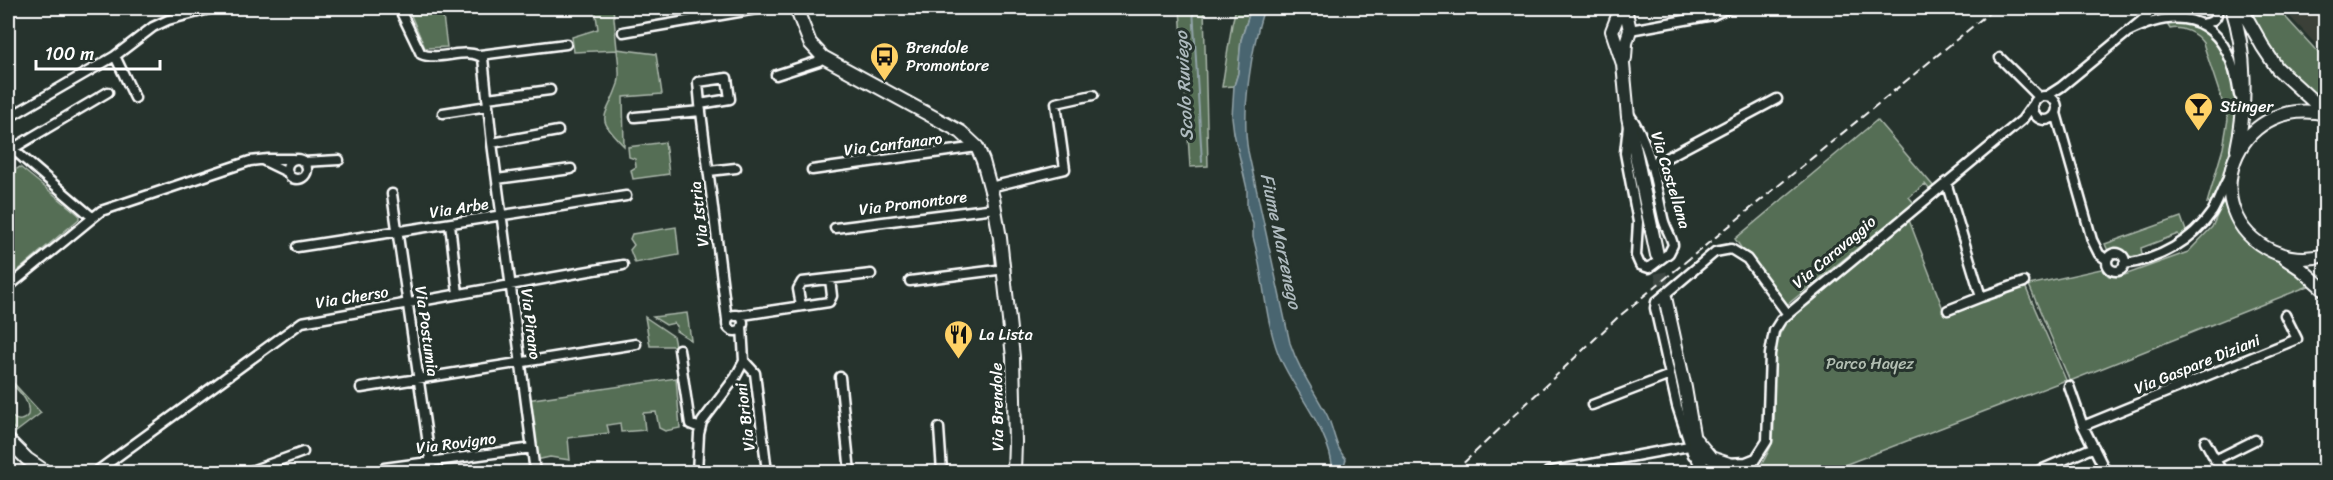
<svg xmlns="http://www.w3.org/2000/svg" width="2333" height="480" font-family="Sriracha,sans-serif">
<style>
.built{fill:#3a4138}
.green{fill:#546e55;stroke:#aab6aa;stroke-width:1.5}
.water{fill:#4a656f;stroke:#92a3a9;stroke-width:1.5}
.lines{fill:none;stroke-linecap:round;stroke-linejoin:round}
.stream{stroke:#92a3a9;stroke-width:2}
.secondary-tunnel{stroke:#3c4742;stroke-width:12;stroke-dasharray:12 6;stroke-linecap:butt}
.street-casing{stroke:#fff;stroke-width:13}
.secondary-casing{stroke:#fff;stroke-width:16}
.street{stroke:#26332d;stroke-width:8}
.secondary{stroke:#26332d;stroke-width:12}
.rail{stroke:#fff;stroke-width:2;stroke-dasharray:9 4.5;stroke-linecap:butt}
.labels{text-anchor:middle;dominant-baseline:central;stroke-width:6;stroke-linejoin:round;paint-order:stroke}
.poi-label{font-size:16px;fill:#fff;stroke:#26332d;text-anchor:start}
.street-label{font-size:16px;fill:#fff;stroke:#26332d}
.park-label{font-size:16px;fill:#b2beb2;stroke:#26332d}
.water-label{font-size:18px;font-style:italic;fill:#aebabe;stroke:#26332d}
</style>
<rect width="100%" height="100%" fill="#26332d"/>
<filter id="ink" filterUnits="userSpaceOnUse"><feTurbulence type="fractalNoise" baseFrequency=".0167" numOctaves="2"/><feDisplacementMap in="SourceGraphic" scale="12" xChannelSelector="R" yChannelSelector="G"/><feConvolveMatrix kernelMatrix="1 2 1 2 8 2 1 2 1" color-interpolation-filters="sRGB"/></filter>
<g filter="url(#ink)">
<!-- built -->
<path class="built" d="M2282,8H2325V54Z"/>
<!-- green -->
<path class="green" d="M595,8H613L617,49L656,54L662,94L623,97L624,146C593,115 606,120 618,84C621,74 618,60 617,50L574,52L572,37L598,29Z
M1180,8H1204L1208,166L1190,167Z
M1236,8H1251L1241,40L1238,73L1234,86L1222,87L1232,24Z
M2249,8H2277L2325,60V103C2282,73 2273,52 2249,8Z
M442,9L447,47L425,48L410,13Z
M2174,23C2223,24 2239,84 2235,125C2232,149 2223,174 2215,197L2213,202L2207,203L2223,148L2228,119L2203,43C2196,33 2182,26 2170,29L2167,24Z
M1877,120L1934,187L1930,190L1925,184L1909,197L1914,203L1783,308L1735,239Z
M665,142L669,174L633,179L631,170L636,167L635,159L629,157L628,147Z
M20,167L79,215V219L8,279V175Z
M2225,198L2234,223L2243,237L2311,285L2070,381L2029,285L2101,269L2109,276L2119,277L2188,252L2212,227Z
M2181,217L2187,234L2180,238L2178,234L2141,248L2142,254C2131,259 2128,256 2118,249L2108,251L2105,244Z
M1909,220L1945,314L2025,286L2066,380L1826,472H1757C1762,463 1769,453 1772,443C1781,400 1760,353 1791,316Z
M676,227L679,255L635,263L630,250L634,245L630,239L632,234Z
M687,313L691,340L676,331L677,326L674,323L666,325L653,317Z
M645,317L673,336L675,346H650Z
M8,377L41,413L16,432L8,421V416L10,419L12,417C18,422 23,421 28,415C31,400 18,391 8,380Z
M676,378L680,428L665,431L659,428L656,412L643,413L645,430L621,432L620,423L607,425L609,433L568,438L570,460L550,457L536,460L527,400Z"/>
<!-- water -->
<path class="water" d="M1251,8H1264C1252,46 1241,111 1248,151L1290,343C1299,370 1314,391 1327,415C1334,429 1335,448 1346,459L1344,465L1345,472H1333C1330,428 1294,393 1278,353C1264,316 1264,274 1253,237V224L1247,207V189L1234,133L1232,117L1234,86L1238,73L1241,40Z"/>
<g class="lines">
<!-- stream -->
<path class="stream" d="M1193,8L1202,162"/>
<!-- secondary-tunnel -->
<path class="secondary-tunnel" d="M1657,255L1665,297"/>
<defs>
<path id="street" d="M399,8L421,54C440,62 467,46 483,58L492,143L535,472
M2201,24C2211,23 2219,19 2217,8
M1630,30L1713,15L1728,8
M623,32L762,8
M2128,32C2192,0 2230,27 2239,95
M480,55L566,44
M115,56L135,98
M2000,58L2039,97
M776,75L819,61L823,57
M2033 108a12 12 0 1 1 24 0a12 12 0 1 1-24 0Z
M2047,96L2061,87L2157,8
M487,98L550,90
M700,104L730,99L727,78L698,82L700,104L727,320
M443,113L488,106
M2056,113L2092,240L2099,254L2107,260
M635,117L701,111
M8,118L115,56L153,27L168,20L213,8
M1628,126L1625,153L1638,222L1636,256L1640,265L1649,268L1669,253L1673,245C1671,235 1665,228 1663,218C1655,183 1651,144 1629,114
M492,143L558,131
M8,145L92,217
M12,149L108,92
M287 169a10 10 0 1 1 20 0a10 10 0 1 1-20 0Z
M262,160L287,172
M303,162L339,160
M1651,166L1777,99
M812,170L977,147
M709,171L736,168
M497,179L571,169
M1946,182L1981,297L2024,282
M990,187L1065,169L1056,103L1093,95
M392,194L432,472
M450,224L458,294
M835,228L995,208
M297,247L626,196
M2107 262a9 9 0 1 1 18 0a9 9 0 1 1-18 0Z
M2124,264C2159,260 2192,241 2212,212C2219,201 2222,188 2229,177
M910,281L1005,269
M8,287L101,211L250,161L268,159H293
M801,306L798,289L802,282L871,274
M1948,310L1981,297
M727 323a8 8 0 1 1 16 0a8 8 0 1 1-16 0Z
M736,316L829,302L832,296L830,279
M679,349L690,424L700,428
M744,361L755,373L767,472
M840,377L850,472
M2069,386L2083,426L2106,472
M361,388L636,344
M1592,405L1670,375
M2083,426L2297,339L2285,315
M939,428L942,472
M2205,441L2222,472
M1693,455L1677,406L1655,308L1656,302L1715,252L1731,249L1747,259L1787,313
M2215,460L2255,440
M1728,463L1746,462L1756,458
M384,468L532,448
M96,472L302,322L623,265
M248,472L303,452
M697,472L699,434L702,422L735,378L744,361L742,326
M1548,472L1689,446
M1747,472L1767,441L1770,354L1774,331L1781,320L2022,120L2032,106
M2036,472L2094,447"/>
<path id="secondary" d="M796,8L810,43L823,57L961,132L977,147L983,161L993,198L1000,238L1013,357L1015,442L1014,472
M1621,8L1612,31L1623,64L1628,117L1657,255
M1625,8L1630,30L1626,43L1625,58
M2232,8C2246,52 2247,103 2237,149
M2241,8L2263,47L2277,68L2326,113
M2326,114C2234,93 2192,213 2272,251C2289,259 2307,260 2326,255
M2285,258L2300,268L2326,291
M1665,297L1685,388L1696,452L1704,472
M8,440L27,459L46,472
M1696,440L1711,458L1732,465L1739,472"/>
</defs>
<!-- street casing -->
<use href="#street" class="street-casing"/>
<!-- secondary casing -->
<use href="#secondary" class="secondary-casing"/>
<!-- street -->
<use href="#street" class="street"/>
<!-- secondary -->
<use href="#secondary" class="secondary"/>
<!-- rail -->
<path class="rail" d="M1454,472L1617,318L1995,8"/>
</g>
</g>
<!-- icons -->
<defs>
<symbol id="bus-pin" viewBox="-11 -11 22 30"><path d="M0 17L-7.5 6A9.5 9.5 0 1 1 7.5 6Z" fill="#ffd166" stroke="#26332d"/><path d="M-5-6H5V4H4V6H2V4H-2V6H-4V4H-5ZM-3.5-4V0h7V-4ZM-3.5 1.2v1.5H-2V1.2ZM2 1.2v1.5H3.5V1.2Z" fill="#111"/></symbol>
<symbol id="bar-pin" viewBox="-11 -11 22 30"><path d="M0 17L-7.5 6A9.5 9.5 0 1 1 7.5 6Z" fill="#ffd166" stroke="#26332d"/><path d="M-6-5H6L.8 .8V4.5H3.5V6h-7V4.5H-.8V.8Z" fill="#111"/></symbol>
<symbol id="restaurant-pin" viewBox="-11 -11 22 30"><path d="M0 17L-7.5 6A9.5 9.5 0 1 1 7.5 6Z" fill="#ffd166" stroke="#26332d"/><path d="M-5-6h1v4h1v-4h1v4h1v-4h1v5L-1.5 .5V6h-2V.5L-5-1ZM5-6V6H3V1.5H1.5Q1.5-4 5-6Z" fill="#111"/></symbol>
</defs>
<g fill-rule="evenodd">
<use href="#bus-pin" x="868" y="40" width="33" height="45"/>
<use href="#bar-pin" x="2182" y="90" width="33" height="45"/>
<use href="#restaurant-pin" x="942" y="318" width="33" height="45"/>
</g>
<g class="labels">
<!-- poi labels -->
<g class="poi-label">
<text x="906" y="47">Brendole<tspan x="906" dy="18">Promontore</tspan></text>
<text x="2220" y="106">Stinger</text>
<text x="979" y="334">La Lista</text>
</g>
<!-- street labels -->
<g class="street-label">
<text transform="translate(893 144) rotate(-7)">Via Canfanaro</text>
<text transform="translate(1671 180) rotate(73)">Via Castellana</text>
<text transform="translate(913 203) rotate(-7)">Via Promontore</text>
<text transform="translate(459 208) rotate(-9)">Via Arbe</text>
<text transform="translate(699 214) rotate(-97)">Via Istria</text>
<text transform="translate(1834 252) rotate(-40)">Via Caravaggio</text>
<text transform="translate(352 297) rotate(-9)">Via Cherso</text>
<text transform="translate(531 324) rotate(83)">Via Pirano</text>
<text transform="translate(427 331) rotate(82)">Via Postumia</text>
<text transform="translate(2197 364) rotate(-22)">Via Gaspare Diziani</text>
<text transform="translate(997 407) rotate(-91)">Via Brendole</text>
<text transform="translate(745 417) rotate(-97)">Via Brioni</text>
<text transform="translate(456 443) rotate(-7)">Via Rovigno</text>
</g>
<!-- park labels -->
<g class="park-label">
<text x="1870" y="363">Parco Hayez</text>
</g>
<!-- water labels -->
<g class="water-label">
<text transform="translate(1184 86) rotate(-93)">Scolo Ruviego</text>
<text transform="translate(1281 241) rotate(78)">Fiume Marzenego</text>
</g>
</g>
<!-- margin -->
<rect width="2333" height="480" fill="none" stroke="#26332d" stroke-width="30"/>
<rect x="15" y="15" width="2303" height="450" fill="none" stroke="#fff" stroke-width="2" filter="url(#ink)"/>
<!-- scale -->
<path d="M36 60v9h124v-9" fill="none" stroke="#ffffff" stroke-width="3"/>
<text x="45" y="60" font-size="18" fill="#ffffff" stroke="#26332d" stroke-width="4.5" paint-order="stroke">100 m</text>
</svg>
